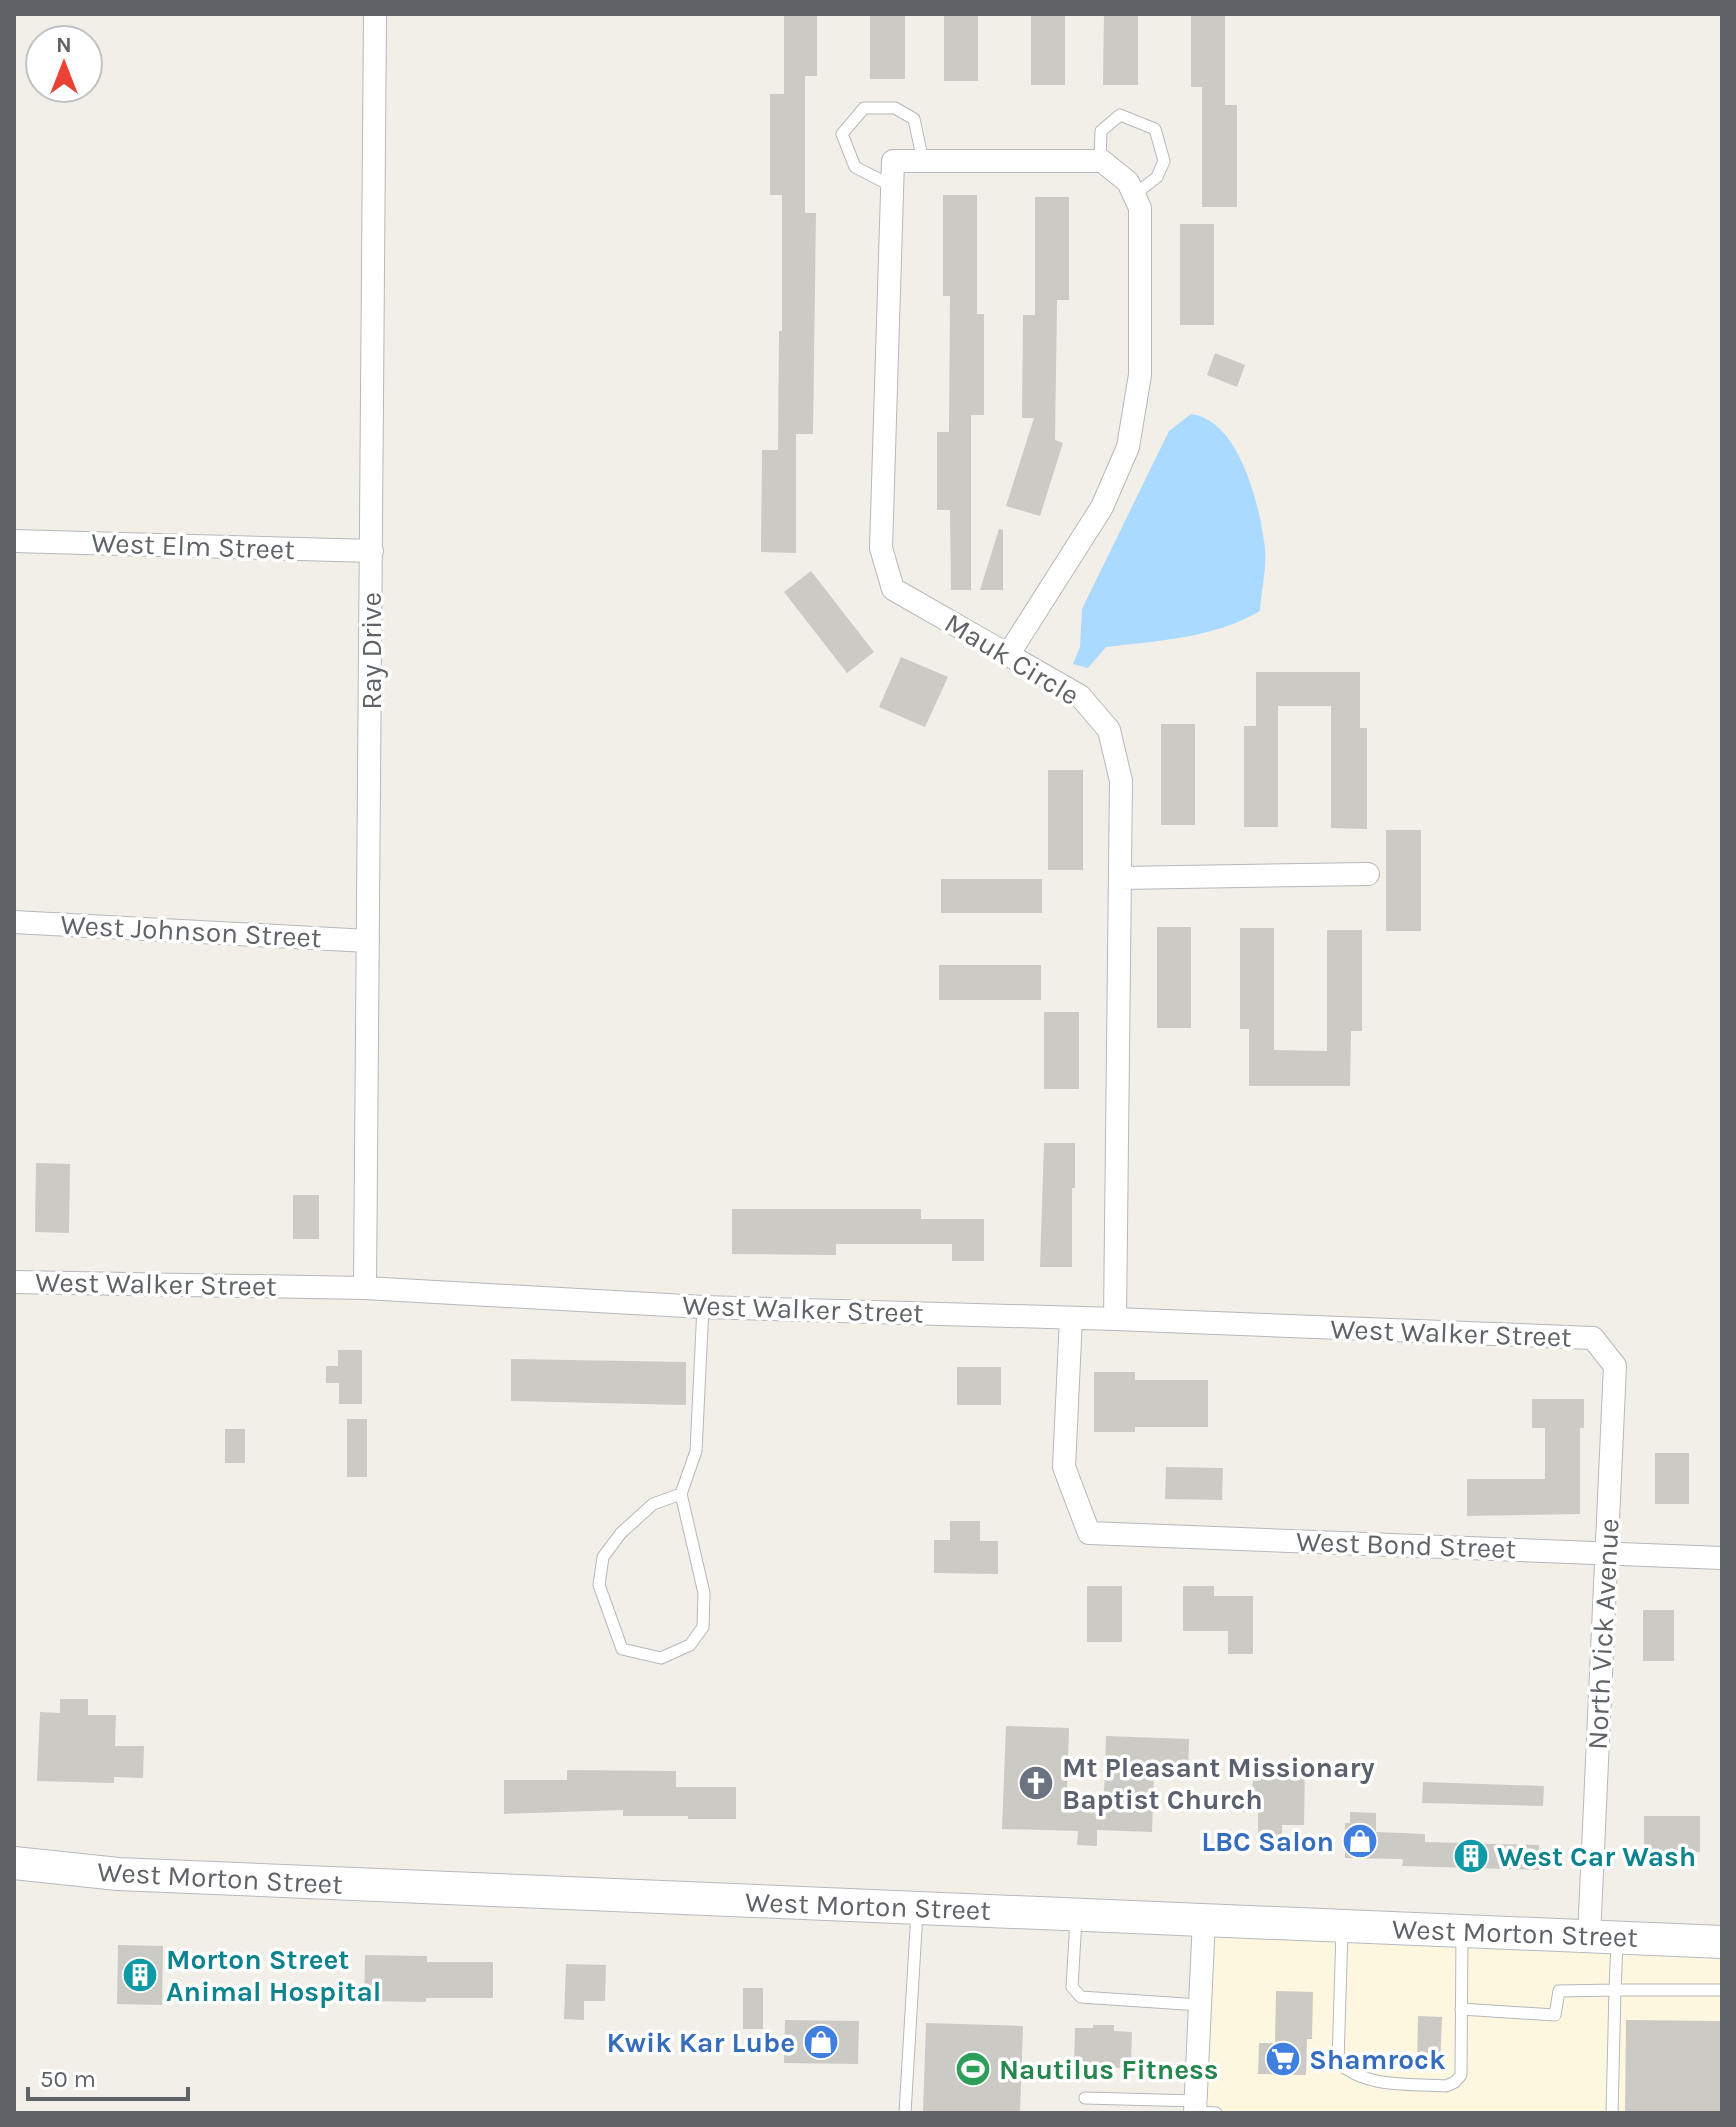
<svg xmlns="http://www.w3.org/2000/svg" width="1736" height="2127" font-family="Karla,sans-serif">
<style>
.commercial{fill:#fef7e0}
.water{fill:#aadaff}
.building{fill:#cccac5}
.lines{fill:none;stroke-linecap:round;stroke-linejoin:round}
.lane-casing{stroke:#b5b8bc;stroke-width:13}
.street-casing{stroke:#b5b8bc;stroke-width:24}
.secondary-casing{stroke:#b6babf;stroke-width:34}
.lane{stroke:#fff;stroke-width:11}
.street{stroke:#fff;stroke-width:22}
.secondary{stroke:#fff;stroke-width:32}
.labels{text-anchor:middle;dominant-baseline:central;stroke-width:7;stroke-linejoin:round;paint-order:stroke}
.street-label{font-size:28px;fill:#5f6368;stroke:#fff}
.worship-label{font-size:28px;font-weight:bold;fill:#5b616d;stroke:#fff;text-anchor:start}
.shop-label{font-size:28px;font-weight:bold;fill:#366cbe;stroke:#fff;text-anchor:end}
.culture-label{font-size:28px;font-weight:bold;fill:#0d838f;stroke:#fff;text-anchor:start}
.leisure-label{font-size:28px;font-weight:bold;fill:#27864d;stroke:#fff;text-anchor:start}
</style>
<rect width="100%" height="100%" fill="#f1efe8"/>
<!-- commercial -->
<path class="commercial" d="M1213,1936L1722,1955V2113H1206Z"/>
<!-- water -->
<path class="water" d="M1191,414C1240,420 1260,507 1265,548C1267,568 1261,591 1260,611C1215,638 1156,641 1106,647L1088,668L1073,664L1080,647L1082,609L1169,431Z"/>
<!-- building -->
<path class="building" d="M784,14H817V76H805V213H816L813,434H796V553L761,552L762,450H778L779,331H782V195H770V94H784Z
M870,14H905V79H870Z
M944,14H978V81H944Z
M1031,14H1065V85H1031Z
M1104,14H1138V85H1103Z
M1191,14H1225V105H1237V207H1202V87H1191Z
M943,195H977V314H984V415H971V590H951L950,510H937V432H949L950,296H943Z
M1035,197H1069V300H1057L1055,440L1063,443L1040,516L1006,506L1034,418H1022L1023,315H1035Z
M1180,224H1214V325H1180Z
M1215,353L1245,365L1237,387L1207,375Z
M999,529L1003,530V590H980Z
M811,571L874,652L847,673L784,592Z
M901,657L948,677L925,727L879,707Z
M1256,672H1360V728H1367V829L1331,828V706H1278V827H1244V726H1256Z
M1161,724H1195V825H1161Z
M1048,770H1083V870H1048Z
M1386,830H1421V931H1386Z
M941,879H1042V913H941Z
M1157,927H1191V1028H1157Z
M1240,928H1274V1050L1327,1051V930H1362V1031H1351L1350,1086H1249V1029H1240Z
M939,965H1041V1000H939Z
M1044,1012H1079V1089H1044Z
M1044,1143H1075V1188H1072V1267H1040Z
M36,1163L70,1164L69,1233L35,1232Z
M293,1195H319V1239H293Z
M732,1209H921V1219H984V1261H952V1244H836V1255L732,1254Z
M338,1350H362V1404H339V1383H326V1366H338Z
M511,1359L686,1362V1405L511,1401Z
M957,1367H1001V1405H957Z
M1094,1372H1135V1380H1208V1427H1135V1432H1094Z
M1532,1399H1584V1428H1580V1514L1467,1516V1479H1545V1428H1532Z
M347,1419H367V1477H347Z
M225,1429H245V1463H225Z
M1655,1453H1689V1504H1655Z
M1166,1467L1223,1468L1222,1500L1165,1499Z
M950,1521H980V1541H998V1574L934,1573V1540H950Z
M1087,1586H1122V1642H1087Z
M1183,1586H1214V1596H1253V1654H1228V1631H1183Z
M1643,1610H1674V1661H1643Z
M60,1699H88V1715H116L115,1746H144L143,1778L114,1777V1783L37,1781L40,1712L60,1713Z
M1006,1726L1069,1728L1067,1795L1104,1796L1106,1736L1189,1739L1188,1772L1154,1770L1152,1832L1097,1830V1846L1077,1845L1078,1831L1002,1829Z
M1276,1762L1305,1763L1304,1825H1282V1848H1258V1812H1239L1240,1794H1252L1253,1778L1276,1779Z
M567,1770L676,1771V1787H736V1819H688V1816H623V1810L504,1814V1780H567Z
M1423,1782L1544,1786L1543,1806L1422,1803Z
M1350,1812L1376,1813V1832L1425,1834V1842L1539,1845V1870L1402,1866L1403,1859L1345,1858V1823H1350Z
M1644,1816H1700V1852H1644Z
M118,1945L163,1946L162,2005L117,2004Z
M365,1955L427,1956V1962H493V1998H426V2002L364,2001Z
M566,1964L606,1965L605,2001H584V2020L564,2019Z
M743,1988H763V2029H743Z
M1276,1991L1313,1992L1312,2039H1307L1306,2075L1258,2074L1259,2043H1275Z
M1418,2016L1442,2017L1440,2069H1417Z
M785,2020L859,2021L858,2064L784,2063Z
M1626,2020L1722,2021V2113H1625Z
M926,2023L1023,2026L1020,2113H923Z
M1093,2025H1114V2031L1132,2032L1131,2068L1074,2067L1075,2028H1093Z"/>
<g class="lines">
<defs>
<path id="lane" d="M1100,161L1101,131L1120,115L1155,129L1164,161L1157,177L1134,195
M892,186L855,167L842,134L864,108H895L914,119L923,161
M681,1494L704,1593L703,1627L690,1645L661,1658L622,1649L599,1585L603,1557L621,1533L653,1504L681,1494L696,1451L703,1307
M1076,1919L1072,1987L1081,1997L1200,2005
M1342,1930L1338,2062C1366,2089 1410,2083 1446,2086L1455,2082L1461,2075L1462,1933
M1461,2009L1555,2015L1559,1991L1615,1990L1617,1942
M1085,2098L1196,2101
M1195,2112L1216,2113
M905,2113L917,1912
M1612,2113L1615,1990H1722"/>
<path id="street" d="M14,541L372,551
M1008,655L1102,507L1128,447L1140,375V208L1128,182L1102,161H893L881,548L893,589L1080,696L1109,730L1121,781L1115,1319
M1120,878L1368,874
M14,922L368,941
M14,1282L365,1288L703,1307L1115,1319L1593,1338L1615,1366L1589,1937
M365,1288L375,14
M1071,1318L1064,1467L1089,1533L1722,1558
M1195,2113L1204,1919"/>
<path id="secondary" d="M14,1863L118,1874L1722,1942"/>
</defs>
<!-- lane casing -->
<use href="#lane" class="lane-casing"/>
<!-- street casing -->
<use href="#street" class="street-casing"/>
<!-- secondary casing -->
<use href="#secondary" class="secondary-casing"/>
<!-- lane -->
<use href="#lane" class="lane"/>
<!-- street -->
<use href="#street" class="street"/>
<!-- secondary -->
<use href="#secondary" class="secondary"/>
</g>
<!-- icons -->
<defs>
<symbol id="church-disc" viewBox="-11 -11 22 22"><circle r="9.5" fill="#6b7280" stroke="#fff"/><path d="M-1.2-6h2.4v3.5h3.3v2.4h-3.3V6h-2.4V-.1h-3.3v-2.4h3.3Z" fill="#fff"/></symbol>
<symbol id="shop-disc" viewBox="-11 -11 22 22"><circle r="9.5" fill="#3f7fe0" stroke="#fff"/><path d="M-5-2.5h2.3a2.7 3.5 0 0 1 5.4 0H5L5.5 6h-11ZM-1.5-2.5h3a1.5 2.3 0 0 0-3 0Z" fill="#fff"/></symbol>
<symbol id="building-disc" viewBox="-11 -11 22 22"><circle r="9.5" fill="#0f9aa8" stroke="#fff"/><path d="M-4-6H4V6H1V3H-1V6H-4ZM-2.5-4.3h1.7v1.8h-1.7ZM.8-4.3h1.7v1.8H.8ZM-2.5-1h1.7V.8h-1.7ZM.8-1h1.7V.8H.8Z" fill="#fff"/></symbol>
<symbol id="supermarket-disc" viewBox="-11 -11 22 22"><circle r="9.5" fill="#3f7fe0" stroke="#fff"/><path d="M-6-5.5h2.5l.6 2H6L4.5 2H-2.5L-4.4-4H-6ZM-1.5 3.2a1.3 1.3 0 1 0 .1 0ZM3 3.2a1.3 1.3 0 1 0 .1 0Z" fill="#fff"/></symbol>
<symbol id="stadium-disc" viewBox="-11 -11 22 22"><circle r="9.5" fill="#2e9e5b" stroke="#fff"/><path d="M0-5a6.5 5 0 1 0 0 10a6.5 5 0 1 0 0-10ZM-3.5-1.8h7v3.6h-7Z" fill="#fff"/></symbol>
</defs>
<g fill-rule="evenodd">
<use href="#church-disc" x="1016" y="1763" width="40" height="40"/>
<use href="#shop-disc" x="1340" y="1821" width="40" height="40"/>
<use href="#building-disc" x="1451" y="1836" width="40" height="40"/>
<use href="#building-disc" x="120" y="1955" width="40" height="40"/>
<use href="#shop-disc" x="801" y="2022" width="40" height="40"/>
<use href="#supermarket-disc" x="1263" y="2039" width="40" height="40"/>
<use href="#stadium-disc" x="953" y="2049" width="40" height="40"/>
</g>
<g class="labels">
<!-- street labels -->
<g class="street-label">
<text transform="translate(193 546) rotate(2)">West Elm Street</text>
<text transform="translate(371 651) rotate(-90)">Ray Drive</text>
<text transform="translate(1012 659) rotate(31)">Mauk Circle</text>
<text transform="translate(191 931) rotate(3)">West Johnson Street</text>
<text transform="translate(156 1284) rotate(1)">West Walker Street</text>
<text transform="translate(803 1309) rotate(2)">West Walker Street</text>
<text transform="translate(1451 1333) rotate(2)">West Walker Street</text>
<text transform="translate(1406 1545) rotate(2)">West Bond Street</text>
<text transform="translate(1603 1634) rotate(-87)">North Vick Avenue</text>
<text transform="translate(220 1878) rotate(3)">West Morton Street</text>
<text transform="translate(868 1906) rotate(2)">West Morton Street</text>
<text transform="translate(1515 1933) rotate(2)">West Morton Street</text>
</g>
<!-- worship labels -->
<g class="worship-label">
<text x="1062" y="1767">Mt Pleasant Missionary<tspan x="1062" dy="32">Baptist Church</tspan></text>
</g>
<!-- shop labels -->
<g class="shop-label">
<text x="1334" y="1841">LBC Salon</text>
<text x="795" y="2042">Kwik Kar Lube</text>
<text x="1309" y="2059" text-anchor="start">Shamrock</text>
</g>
<!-- culture labels -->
<g class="culture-label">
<text x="1497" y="1856">West Car Wash</text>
<text x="166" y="1959">Morton Street<tspan x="166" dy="32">Animal Hospital</tspan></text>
</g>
<!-- leisure labels -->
<g class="leisure-label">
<text x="999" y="2069">Nautilus Fitness</text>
</g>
</g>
<!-- border -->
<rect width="1736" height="2127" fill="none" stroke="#5f6368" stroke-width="32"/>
<!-- north arrow -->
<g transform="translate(64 64)"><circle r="38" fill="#ffffff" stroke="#bfc1c3" stroke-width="2"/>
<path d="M0-6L14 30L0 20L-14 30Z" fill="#ea4335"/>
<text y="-12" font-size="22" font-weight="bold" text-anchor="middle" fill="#5f6368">N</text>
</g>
<!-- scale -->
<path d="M28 2087v12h160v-12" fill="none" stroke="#5f6368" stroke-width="4"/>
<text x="40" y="2087" font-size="24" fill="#5f6368" stroke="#ffffff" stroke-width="6" paint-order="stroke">50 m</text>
</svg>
